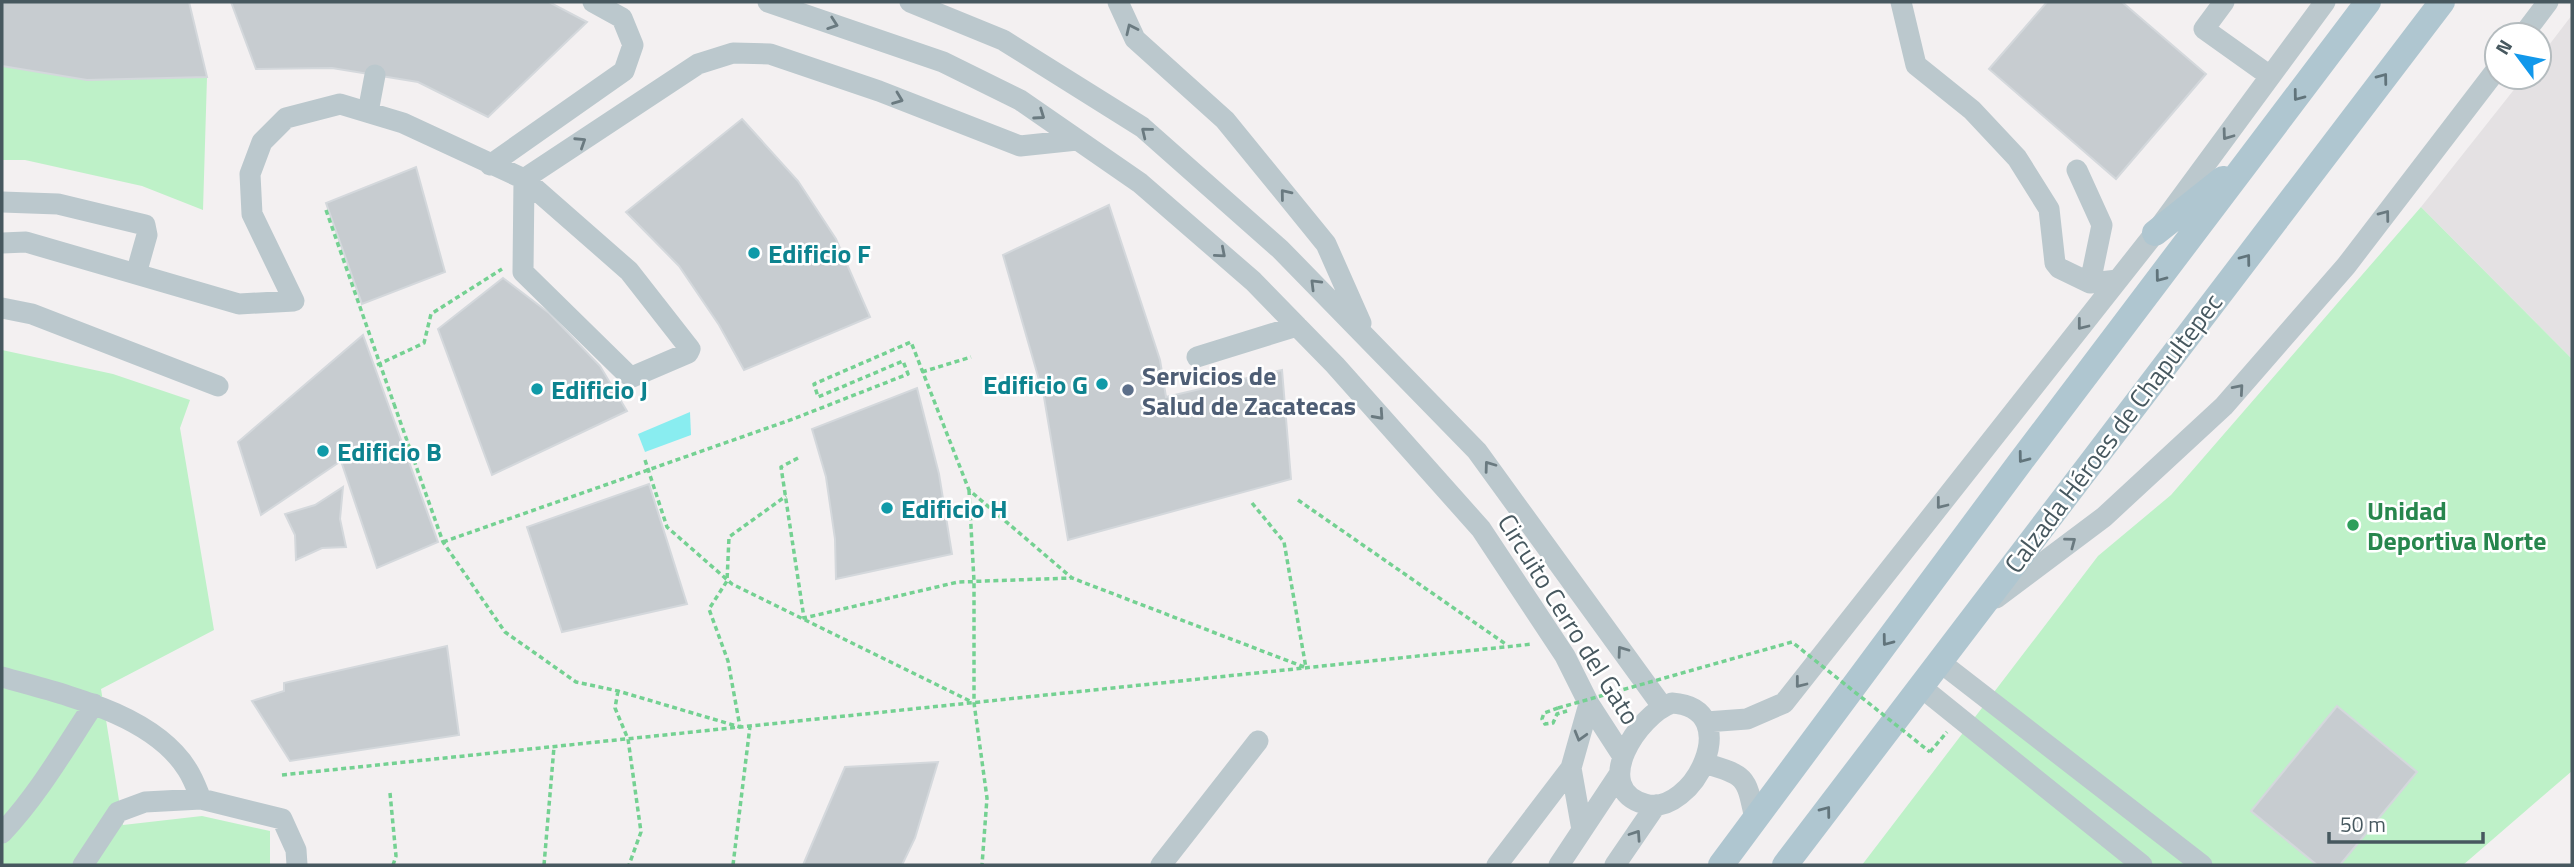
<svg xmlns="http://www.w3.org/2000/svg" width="2574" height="867" font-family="'Titillium Web',sans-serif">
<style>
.education{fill:#e4e1e3}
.green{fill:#bef1c8}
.water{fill:#89edf0}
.building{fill:#c7ccd0;stroke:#d4d8dc;stroke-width:2}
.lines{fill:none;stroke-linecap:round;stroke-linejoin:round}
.path{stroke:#74d192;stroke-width:3.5;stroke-dasharray:5 3.5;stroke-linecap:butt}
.minor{stroke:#bbc8cd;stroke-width:21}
.major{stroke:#afc6d0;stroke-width:26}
.path-bridge{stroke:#74d192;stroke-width:3.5;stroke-dasharray:5 3.5;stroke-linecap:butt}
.oneway{stroke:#6a7a80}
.oneway2{stroke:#61747b}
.culture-dot{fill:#0f9aa8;stroke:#fff;stroke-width:2.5}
.service-dot{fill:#5c6f8a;stroke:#fff;stroke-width:2.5}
.leisure-dot{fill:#2e9e5b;stroke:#fff;stroke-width:2.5}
.labels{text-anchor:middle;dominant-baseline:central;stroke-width:5;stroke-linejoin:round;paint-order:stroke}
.culture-label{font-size:26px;font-weight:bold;fill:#0d838f;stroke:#fff;text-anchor:start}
.service-label{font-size:26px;font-weight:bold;fill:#4e5e75;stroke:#fff;text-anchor:start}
.street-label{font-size:26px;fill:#47585f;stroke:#fff}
.leisure-label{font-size:26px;font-weight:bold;fill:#27864d;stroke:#fff;text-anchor:start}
</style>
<rect width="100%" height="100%" fill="#f3f0f1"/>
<!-- education -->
<path class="education" d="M2572,15V359L2421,207L2524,77H2539V58Z"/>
<!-- green -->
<path class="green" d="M2,66L87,80L207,77L203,210L142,186L25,160H2Z
M2421,207L2572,359V771L2463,865H1862L2098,556L2171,495Z
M2,350L113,374L190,400L180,428L214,630L101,689L123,825L202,816L270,831V865H2Z"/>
<!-- water -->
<path class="water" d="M690,412L691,435L645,452L638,434Z"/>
<!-- building -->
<path class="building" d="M2,2H189L207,77L87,80L2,66Z
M231,2H549L587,22L488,117L418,82L332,68L256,69Z
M2047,2H2122L2206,74L2116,179L1989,69Z
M742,119L798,181L836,239L870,317L744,370L719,325L679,266L626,212Z
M416,167L445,272L362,304L326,203Z
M1109,205L1160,360L1166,397L1282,370L1291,479L1068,540L1044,397L1003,255Z
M503,278L549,313L600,366L627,411L492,475L438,329Z
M363,335L438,542L377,568L341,461L261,515L238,442Z
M917,388L939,474L952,554L836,579L835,539L826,477L812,429Z
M649,484L687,604L562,632L527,527Z
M343,487L340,519L346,547L322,548L296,560L295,535L285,514L315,505Z
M447,646L459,735L290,761L252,701L284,691V683Z
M2337,706L2417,772L2340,865H2317L2251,811Z
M938,762L915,838L902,865H803L845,767Z"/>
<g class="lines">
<!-- path -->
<path class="path" d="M377,365L424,343L431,314L502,269
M922,372L971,357
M394,404L443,542L505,632L576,682L618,691L740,727L728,661L709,609L727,581L729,537L786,496
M798,458L781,467L804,618L958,582L1071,578
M645,460L667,527L732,584L972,702
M969,490L974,581V703L987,798L982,865
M1298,500L1507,645
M1252,503L1284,542L1306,668
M443,542L793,419L908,374L903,361L818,397L814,384L911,342L969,490L1072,578L1304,667
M618,691L615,708L628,739L641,832L629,865
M1558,708L1544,713L1542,719L1545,724L1553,723L1557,714L1567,711
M1930,752L1947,732
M282,775L1533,644
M390,793L396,856L393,865
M544,865L554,747
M733,865L750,726"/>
<!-- minor -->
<path class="minor" d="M768,2L943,62L1020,100L1140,183L1253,281L1335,365L1481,529L1565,656L1589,704L1622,755
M910,2L1003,40L1142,127L1280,249L1477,451L1662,706
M1118,2L1135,39L1225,120L1326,244L1361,323
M1901,2L1916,65L1972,110L2017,158L2049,209L2055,263L2059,268L2090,283L2118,280
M2224,2L2204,29L2270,76
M2523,35L2548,2
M368,112L375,75
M490,165L624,71L633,45L622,18L593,2
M2077,170L2102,225L2090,283
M524,179L698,64L733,53L770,54L879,91L1020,146L1077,140
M2,202L58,204L145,225L147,235L136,274
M2,243L26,242L239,304L294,301L252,214L250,174L262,142L286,118L340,104L403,123L524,179L629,271L690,349L688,353L632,377L627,374L523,272L524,179
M2,308L32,314L218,386
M1197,357L1297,326
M1996,598L2104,517L2224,406L2346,266L2497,69
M1940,662L2202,865
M2,677C61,694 152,713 187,769C193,778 197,789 201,799
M1921,687L2142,865
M1672,703C1747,708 1693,818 1645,804C1589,788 1639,714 1672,703Z
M1706,722L1747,719L1784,703L2155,233L2325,2
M1704,763C1747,776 1746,776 1755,819
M1571,768L1582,830
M2,833C38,795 65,748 94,704
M83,865L118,812L145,802L201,799L282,819L296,850L297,865
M1161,865L1258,741
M1497,865L1571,768L1589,704
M1559,865L1618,776
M1615,865L1656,805"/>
<!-- major -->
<path class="major" d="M2155,233L2223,179
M1721,865L2021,461L2368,2
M1785,865L2442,2"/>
<!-- path-bridge -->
<path class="path-bridge" d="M326,210L394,404
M1558,708L1792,642L1930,752"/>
</g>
<!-- one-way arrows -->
<defs><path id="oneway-chevron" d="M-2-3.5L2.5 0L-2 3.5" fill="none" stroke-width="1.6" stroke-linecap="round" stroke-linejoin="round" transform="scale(1.75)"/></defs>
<g class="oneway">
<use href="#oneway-chevron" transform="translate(833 24) rotate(19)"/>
<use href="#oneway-chevron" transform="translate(1131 29) rotate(-115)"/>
<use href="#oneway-chevron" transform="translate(898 99) rotate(21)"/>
<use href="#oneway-chevron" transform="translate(1040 115) rotate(35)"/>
<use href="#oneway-chevron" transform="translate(1146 132) rotate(-141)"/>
<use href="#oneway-chevron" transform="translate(2227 135) rotate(126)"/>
<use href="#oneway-chevron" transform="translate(581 142) rotate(-33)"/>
<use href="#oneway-chevron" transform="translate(1285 194) rotate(-129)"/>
<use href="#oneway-chevron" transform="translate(2385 215) rotate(-53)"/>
<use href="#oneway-chevron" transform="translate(1221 253) rotate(41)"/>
<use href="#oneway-chevron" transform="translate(1315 284) rotate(-135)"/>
<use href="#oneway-chevron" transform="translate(2082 325) rotate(128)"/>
<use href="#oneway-chevron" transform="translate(2239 389) rotate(-49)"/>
<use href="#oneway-chevron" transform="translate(1379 415) rotate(48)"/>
<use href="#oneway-chevron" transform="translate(1489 466) rotate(-126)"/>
<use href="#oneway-chevron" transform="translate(1941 504) rotate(128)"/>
<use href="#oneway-chevron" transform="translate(2071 542) rotate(-37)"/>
<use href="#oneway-chevron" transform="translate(1622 651) rotate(-126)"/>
<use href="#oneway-chevron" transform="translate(1800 683) rotate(128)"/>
<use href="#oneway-chevron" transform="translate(1580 736) rotate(106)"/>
<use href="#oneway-chevron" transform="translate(1636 835) rotate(-56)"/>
</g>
<g class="oneway2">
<use href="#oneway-chevron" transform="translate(2383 78) rotate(-53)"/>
<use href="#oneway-chevron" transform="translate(2298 96) rotate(127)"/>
<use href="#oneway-chevron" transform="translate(2246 259) rotate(-53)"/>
<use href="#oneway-chevron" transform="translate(2160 277) rotate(127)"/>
<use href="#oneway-chevron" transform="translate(2023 458) rotate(127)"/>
<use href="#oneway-chevron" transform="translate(1887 641) rotate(127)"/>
<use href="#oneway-chevron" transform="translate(1826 811) rotate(-53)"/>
</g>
<!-- markers -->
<g class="culture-dot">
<circle cx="754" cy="253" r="7"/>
<circle cx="1102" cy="384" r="7"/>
<circle cx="537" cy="389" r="7"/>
<circle cx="323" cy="451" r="7"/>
<circle cx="887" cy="508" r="7"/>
</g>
<circle class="service-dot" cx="1128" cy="390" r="7"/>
<circle class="leisure-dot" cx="2353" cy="525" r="7"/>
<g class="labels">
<!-- culture labels -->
<g class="culture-label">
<text x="768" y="253">Edificio F</text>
<text x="1088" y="384" text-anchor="end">Edificio G</text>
<text x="551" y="389">Edificio J</text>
<text x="337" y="451">Edificio B</text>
<text x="901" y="508">Edificio H</text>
</g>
<!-- service labels -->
<g class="service-label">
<text x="1142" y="375">Servicios de<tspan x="1142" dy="30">Salud de Zacatecas</tspan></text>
</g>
<!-- street labels -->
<g class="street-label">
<text transform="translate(2113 433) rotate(-53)">Calzada Héroes de Chapultepec</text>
<text transform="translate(1569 619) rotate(58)">Circuito Cerro del Gato</text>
</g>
<!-- leisure labels -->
<g class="leisure-label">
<text x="2367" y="510">Unidad<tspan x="2367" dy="30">Deportiva Norte</tspan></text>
</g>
</g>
<!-- border -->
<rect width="2574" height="867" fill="none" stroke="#47585f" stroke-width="7"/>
<!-- north arrow -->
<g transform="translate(2518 56) rotate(302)"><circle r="33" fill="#ffffff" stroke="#b5bcbf" stroke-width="2"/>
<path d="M0-5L12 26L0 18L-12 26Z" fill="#1298eb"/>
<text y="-10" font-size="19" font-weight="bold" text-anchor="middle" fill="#47585f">N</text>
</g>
<!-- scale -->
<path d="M2329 832v10h154v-10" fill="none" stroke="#47585f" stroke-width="3.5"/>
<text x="2340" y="832" font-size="21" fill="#47585f" stroke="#ffffff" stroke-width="5" paint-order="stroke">50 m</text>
</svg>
